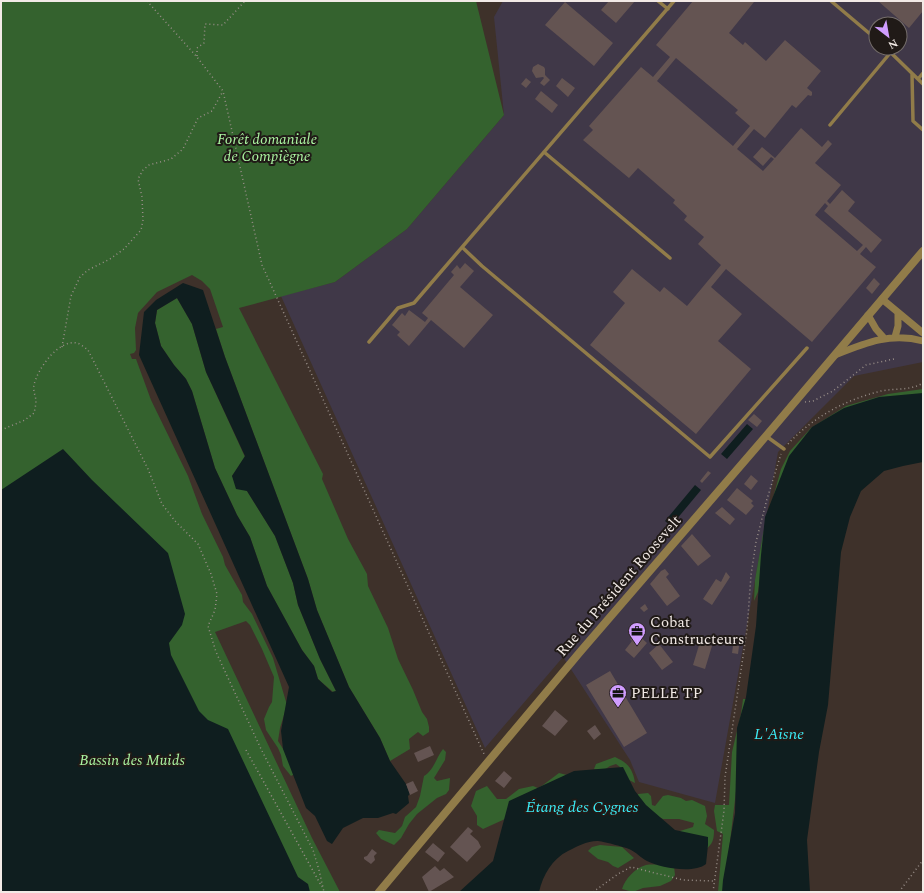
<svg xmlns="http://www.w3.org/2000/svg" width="924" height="893" font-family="Spectral,serif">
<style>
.industrial{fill:#403848;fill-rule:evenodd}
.green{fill:#34622e}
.water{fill:#0f1e1f;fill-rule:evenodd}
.building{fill:#645452;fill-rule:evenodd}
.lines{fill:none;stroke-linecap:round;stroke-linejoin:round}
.path{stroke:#988e88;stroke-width:1.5;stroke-dasharray:1 3;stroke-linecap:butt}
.service{stroke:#917c49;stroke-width:3.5}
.minor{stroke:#917c49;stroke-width:7}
.tertiary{stroke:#917c49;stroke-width:8}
.labels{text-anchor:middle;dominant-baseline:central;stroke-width:4;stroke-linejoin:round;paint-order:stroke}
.park-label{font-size:15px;font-style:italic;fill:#abf5a1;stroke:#201a17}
.street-label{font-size:15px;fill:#f2eae6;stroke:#201a17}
.poi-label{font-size:15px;fill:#f2eae6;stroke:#201a17;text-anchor:start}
.water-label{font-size:16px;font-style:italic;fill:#3beaf4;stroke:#201a17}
</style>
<rect width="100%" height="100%" fill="#3e312a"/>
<!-- industrial -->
<path class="industrial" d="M503,1H923V362L854,376L778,452L715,803L639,782L630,760L563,657L485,748L281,296L335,282L407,229L504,115L494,17ZM876,24H900V48H876Z"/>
<!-- green -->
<path class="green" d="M1,1H476L504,115L407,229L335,282L239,308L323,474L322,479L348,539L367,574L368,586L388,628L398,659L413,690L422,712L427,719L429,727V732L423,736L418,732L409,739L410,749L390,761L380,738L349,687L317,610L308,579L225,357L216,329L223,327L210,289L202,281L192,275L157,292L138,313L135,328L136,350L134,353L130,354L132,359H136L151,400L188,476L202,514L223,557L225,565L242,595L243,602L252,614L273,658L287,705L280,728L278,741L296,769V773L291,776L283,766L281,755L278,748L266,730L264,719L269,707L272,702L274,677L262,649L250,625L246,621L215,632L312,838L340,892H1Z
M177,298L192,324L206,372L245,457L232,476L247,491L275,536L293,583L298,605L320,659L336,691L333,692L318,679L314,666L302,650L267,586L250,537L237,515L215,468L192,391L186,379L174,365L161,346L155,323L157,310Z
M923,389V397L765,548L758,592L754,601L755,580L763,534L781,469L790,451L811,428L846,406L888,394Z
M743,699H747L724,892H718L723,834L717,831L714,811L715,805H729L732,752L741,714Z
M443,749L446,752L445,760L434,778L437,781L450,778L449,790L446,794L437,798L417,814L409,824L401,838L394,845L381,839L376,833L379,830L395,833L402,826L405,817L416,807L420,796L424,776C434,770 436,758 443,749Z
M615,757C628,763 633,769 635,783L625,778L620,767L616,764L610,766L604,770L594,769L596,764Z
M559,773L567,775L578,773L514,815L483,829L477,825V816L471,806L476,791L487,786L497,799H506L519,789L533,786L538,788L543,785Z
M648,793L651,796L652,805L655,806L663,796L668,795L681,798L686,801L692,800L705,806L707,816L705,824L714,830C714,839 713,844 705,850L683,836L680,831L693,827L694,823L679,819H663L648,812L636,800L638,794Z
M600,845L622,847L634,858L618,868L613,866L608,862L598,859L588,851L592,847Z
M659,864L674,866L675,875L671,881L660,886L643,888L633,892L622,889C625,879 635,868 646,865C650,864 655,865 659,864Z"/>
<!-- water -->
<path class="water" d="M183,283L203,290L225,357L308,579L317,610L349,687L380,738L390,761L406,784L410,794L408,796L409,803L396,814L393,813L378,818H363L343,828L332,844L327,841L315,816L306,808L283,749L281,731L289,687L139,355L144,312L156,300ZM177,298L192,324L206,372L245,456L232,476L236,489L247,491L275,536L293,583L298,605L320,659L336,691L332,692L318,679L314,666L302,650L267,586L250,537L237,515L215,468L192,391L186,379L174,365L161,346L155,323L157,310Z
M923,393V462L903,466L884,471L861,491L850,517L841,552L828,705L819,752L807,840L810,892H722L723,880L735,813L737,728L746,697L756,626L761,555L765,517L789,456L812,427L844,408L879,397Z
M747,424L753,429L727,459L721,454Z
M63,449L92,480L168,553L185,614L182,625L169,643L171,655L199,711L208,720L228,729L298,877L308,884L310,892H1V490Z
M695,485L701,490L671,526L665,521Z
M623,767L635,791L646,805L675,830L708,837V845L706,864C694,874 660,868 647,861C641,858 636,852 629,849C624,847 602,841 597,841C587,841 576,847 568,851C552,859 543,875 539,892H459L493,861L509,801L574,771Z"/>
<!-- building -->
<path class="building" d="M609,1H635L616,23L601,10Z
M693,1H753L754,2L729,33L743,45L745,42L766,61L785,40L821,71L807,88L812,92V95L811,96L808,95L796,108L792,105L765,138L754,129L737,149L763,171L774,159L771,157L763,166L753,157L762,147L775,158L801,128L822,147L828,140L832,144L815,163L841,185L827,201L830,204L842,190L855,202L848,211L882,240L871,253L866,247L860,254L876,267L812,342L726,269L711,287L742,314L718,341L751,369L696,434L590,345L625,303L613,292L632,269L660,292L664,287L687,306L721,265L698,244L704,237L684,220L687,216L673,203L675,200L638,168L629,178L583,140L593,130L589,126L641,67L653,77L670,57L656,45ZM676,58L738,110L735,113L750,126L733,146L657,81ZM825,203L828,206L824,211L863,245L857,251L815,215Z
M878,1H923V11L909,28Z
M565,2L613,43L594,66L545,25Z
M538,64L544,67L545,69V75L550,80L544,86L540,83L544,78L543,77L536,78L532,71L533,67Z
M526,78L531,82L526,88L521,84Z
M562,78L575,88L568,97L556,86Z
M541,91L558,105L552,113L535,99Z
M465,263L474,271L460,287L493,315L464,348L431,320L409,346L397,335L400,332L392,325L402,313L405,316L409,310L425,322L428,318L422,313L454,275L451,272L457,265L460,269Z
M874,278L880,284L872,294L866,288Z
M754,414L762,421L757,427L748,420Z
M708,471L711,473L702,483L700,481Z
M751,475L758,481L751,490L744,484Z
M737,488L753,501L751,503L754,506L746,515L727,500Z
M722,507L735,519L730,525L715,513Z
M692,534L711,556L698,566L681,546Z
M665,569L669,574L666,577L680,596L667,606L650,584L661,571Z
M726,572L730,577L712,605L703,599L716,579L721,582Z
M645,604L648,609L644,612L640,608Z
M636,633L647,643L634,658L625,650L632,641L630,639Z
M700,642L712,646L705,669L693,665Z
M659,644L673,662L662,670L649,653Z
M733,646H739L738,654L732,653Z
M610,671L647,733L624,747L586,685Z
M555,710L568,721L555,736L542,726Z
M595,725L601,734L594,740L587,731Z
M430,746L434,755L418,762L414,753Z
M504,771L512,778L504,788L495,781Z
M413,781L418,791L410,795L406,784Z
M468,827L473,831L470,834L478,841L481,847L467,862L450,847Z
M433,843L445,853L438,862L425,852Z
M372,849L377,853L374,856L375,860L371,864L364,859V857L367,856Z
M435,866L440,871L444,868L454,877L429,892L422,877Z"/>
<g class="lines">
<!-- path -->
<path class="path" d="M147,1L197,57L223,91L262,265L484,754
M197,56V48L204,43L205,24L223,25L245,1
M62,347L71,296L80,277L88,270L110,259L124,249L141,230L143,220L142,197L138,179L143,170L149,165L171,159L183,149L198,118L212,111L223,91
M805,402L813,401L833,391L866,365L894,359
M1,430L25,420L34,413C35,409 36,404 36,400C35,395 33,390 34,385C37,370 58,339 77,343C81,344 85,348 88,350L148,469L162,504L175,521L198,544L211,574L217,594L215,610L208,626L216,652L261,749L313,850L319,870L324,892
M788,444C813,417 845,400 881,391C896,388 909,391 923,383
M246,750L322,887
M593,892L618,874L631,867L683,880L714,881
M713,892L724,811L725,777L747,630L751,575L756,542L767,499L781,454
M899,892L923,860"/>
<!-- service -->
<path class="service" d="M658,1L668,9
M831,1L876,39
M886,48L923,84
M912,74L913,121L923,130
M918,79L923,73
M830,125L891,52
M544,152L670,258
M463,248L482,266L710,457L807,348
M369,342L398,308L414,303L674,1
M766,436L784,449"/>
<!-- minor -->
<path class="minor" d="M882,299L923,333
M868,315L876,329L884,338
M895,337L898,326V313
M835,355C865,343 891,332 923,341"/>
<!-- tertiary -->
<path class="tertiary" d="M379,892L580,652L766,436L923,251"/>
</g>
<!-- icons -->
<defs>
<symbol id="office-pin" viewBox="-11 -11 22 30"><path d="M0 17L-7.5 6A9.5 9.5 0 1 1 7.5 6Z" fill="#d09dff" stroke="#201a17"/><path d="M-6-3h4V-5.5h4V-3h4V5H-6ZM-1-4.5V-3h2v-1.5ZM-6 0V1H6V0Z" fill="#111"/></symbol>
</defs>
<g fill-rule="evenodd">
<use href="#office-pin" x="627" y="621" width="20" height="27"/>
<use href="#office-pin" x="608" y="683" width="20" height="27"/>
</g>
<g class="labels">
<!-- park labels -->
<g class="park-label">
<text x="267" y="139">Forêt domaniale<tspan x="267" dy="17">de Compiègne</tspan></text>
<text x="132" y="760">Bassin des Muids</text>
</g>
<!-- street labels -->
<g class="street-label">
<text transform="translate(619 586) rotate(-49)">Rue du Président Roosevelt</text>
</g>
<!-- poi labels -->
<g class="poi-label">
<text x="650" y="622">Cobat<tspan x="650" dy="17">Constructeurs</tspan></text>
<text x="631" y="693">PELLE TP</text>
</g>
<!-- water labels -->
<g class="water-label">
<text x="779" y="734">L'Aisne</text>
<text x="582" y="807">Étang des Cygnes</text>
</g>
</g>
<!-- border -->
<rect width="924" height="893" fill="none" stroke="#f2eae6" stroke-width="4"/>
<!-- north arrow -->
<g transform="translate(888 36) rotate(149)"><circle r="19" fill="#201a17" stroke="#746d6a"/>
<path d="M0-3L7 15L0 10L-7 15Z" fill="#d09dff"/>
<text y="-6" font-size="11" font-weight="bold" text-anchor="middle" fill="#f2eae6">N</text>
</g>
</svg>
